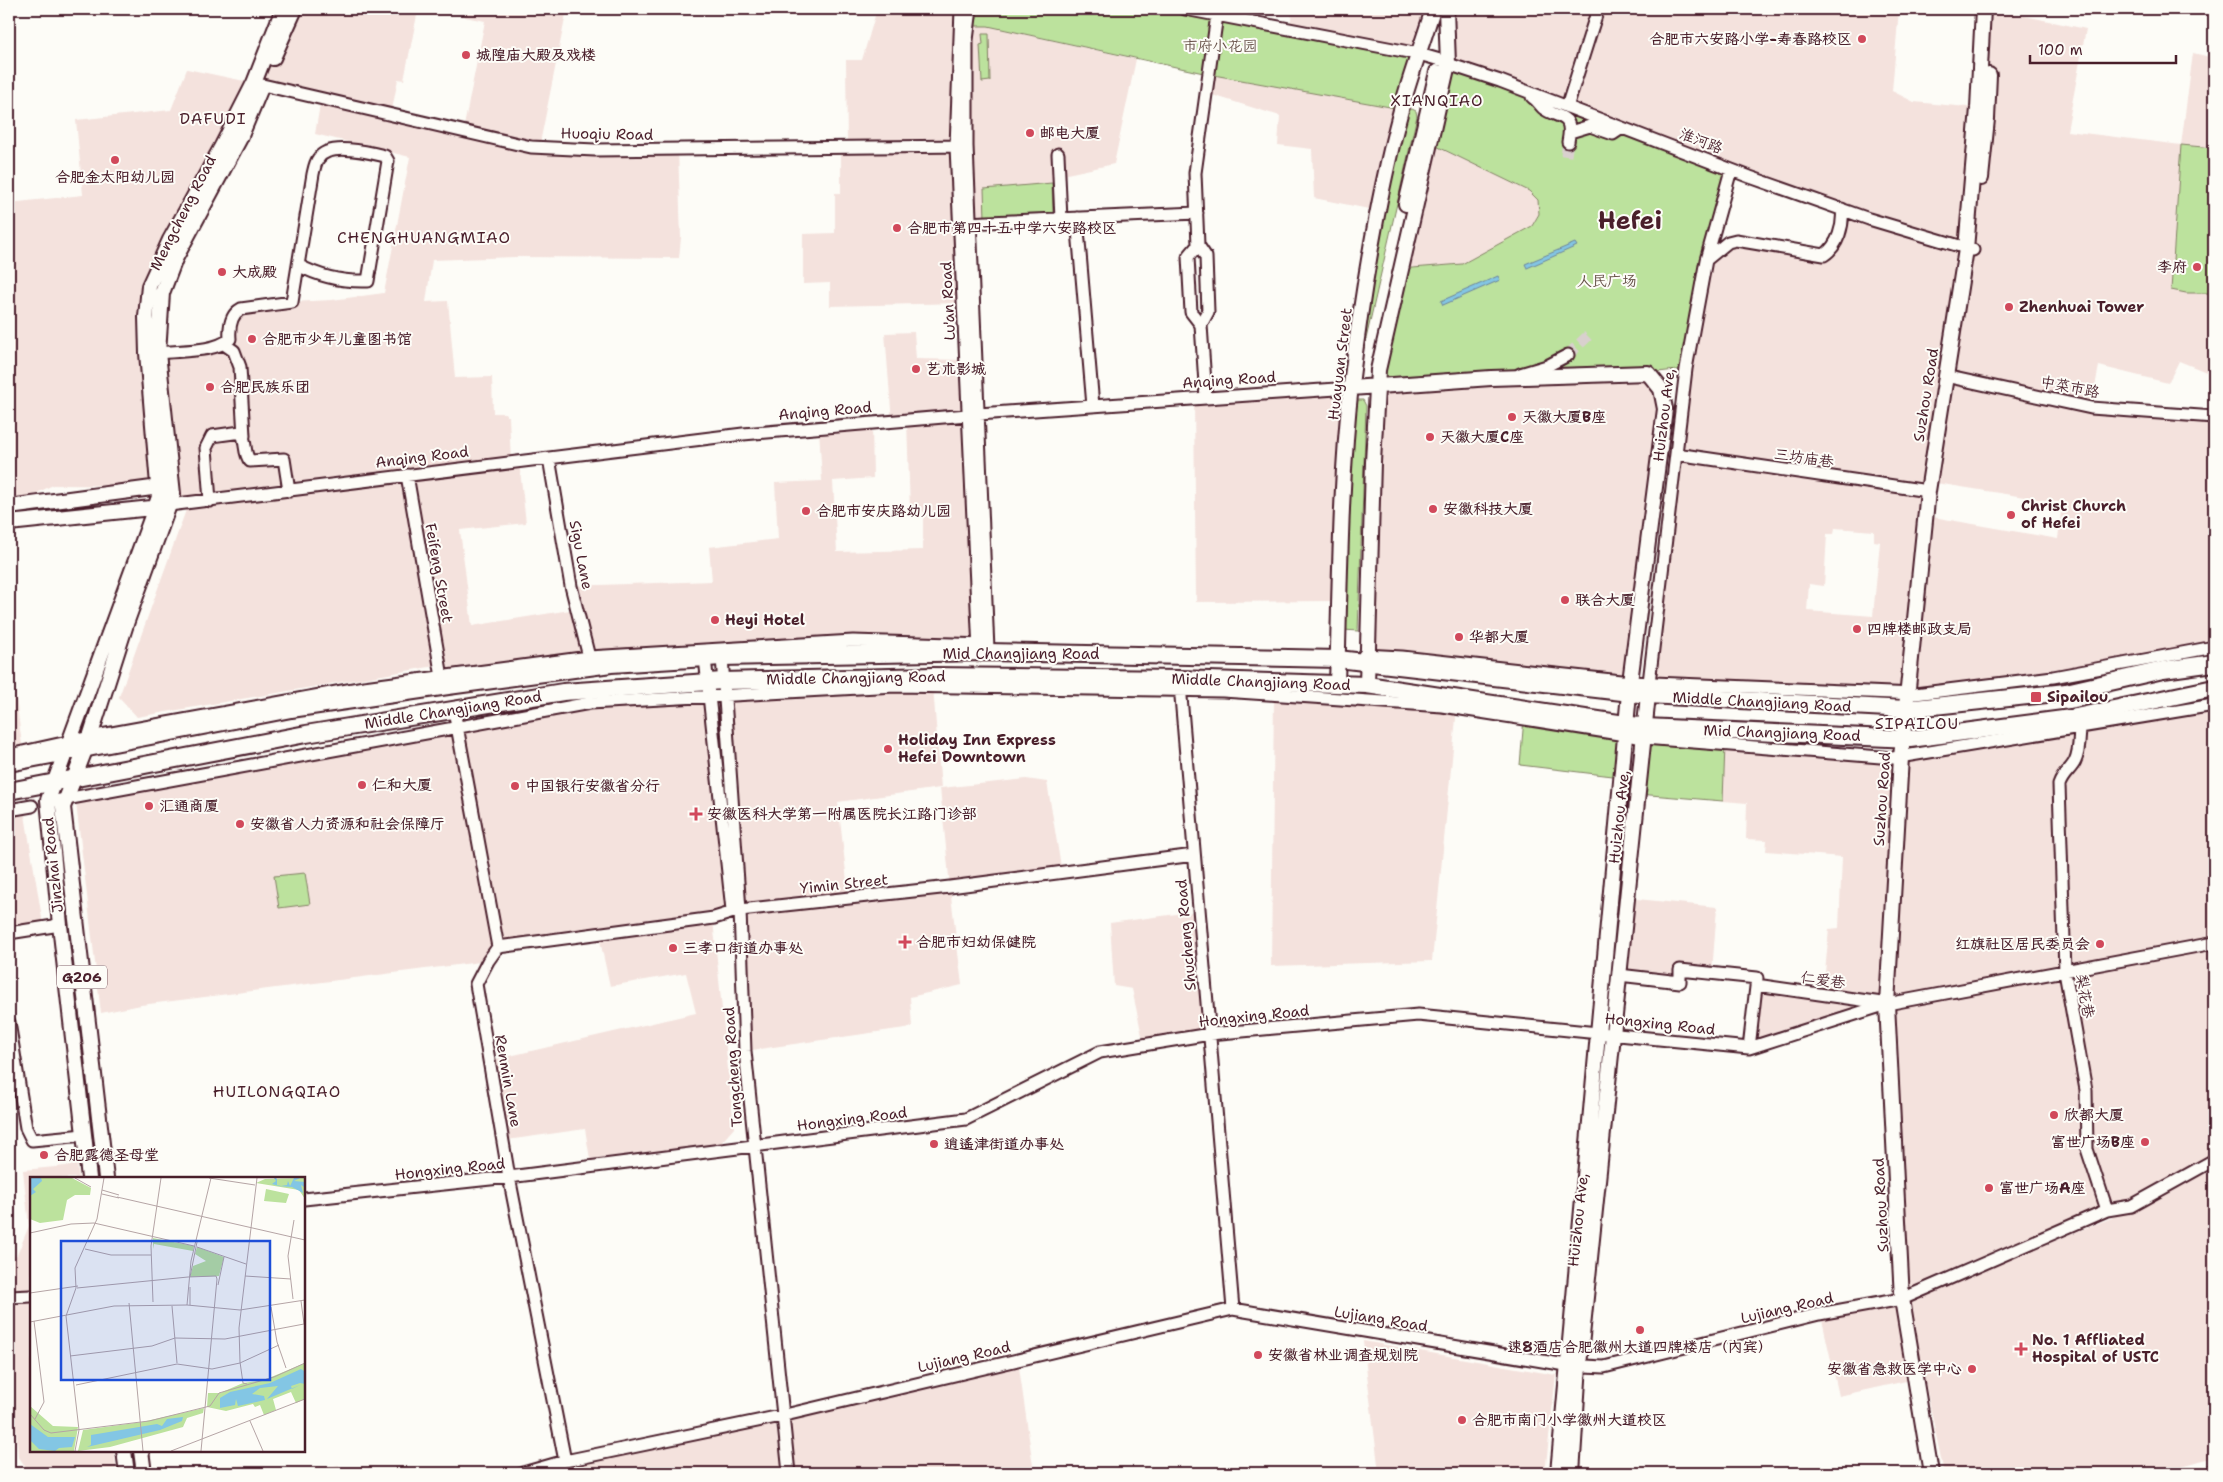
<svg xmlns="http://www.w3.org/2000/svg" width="2223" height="1482" font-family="'Shantell Sans','LXGW WenKai TC',sans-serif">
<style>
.built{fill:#f4e2dd;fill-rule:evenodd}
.green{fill:#bce29d;stroke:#838064}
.water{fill:#83c6e4;stroke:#6c839a}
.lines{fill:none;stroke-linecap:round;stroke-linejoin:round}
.minor-tunnel{stroke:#d9d0ce;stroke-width:11;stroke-dasharray:11 5.5;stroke-linecap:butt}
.minor-casing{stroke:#4a1f2b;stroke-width:15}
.major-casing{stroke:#4a1f2b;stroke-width:18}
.highway-casing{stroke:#4a1f2b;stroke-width:20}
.minor{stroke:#fdfcf7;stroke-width:11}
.major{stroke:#fdfcf7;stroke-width:14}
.highway{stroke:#fdfcf7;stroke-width:16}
.poi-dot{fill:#d1495b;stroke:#fdfcf7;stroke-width:2}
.labels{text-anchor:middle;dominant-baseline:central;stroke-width:4;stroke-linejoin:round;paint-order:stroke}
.shield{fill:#fdfcf7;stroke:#806168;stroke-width:1}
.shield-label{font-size:14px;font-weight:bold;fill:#4a1f2b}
.poi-label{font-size:15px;font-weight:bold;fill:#4a1f2b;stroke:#fdfcf7;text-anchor:start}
.park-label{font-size:15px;fill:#665048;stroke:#fdfcf7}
.street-label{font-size:15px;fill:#4a1f2b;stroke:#fdfcf7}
.neighbourhood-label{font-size:16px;letter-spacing:1px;fill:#4a1f2b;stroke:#fdfcf7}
.town-label{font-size:25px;font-weight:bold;fill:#4a1f2b;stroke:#fdfcf7}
.inset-road{fill:none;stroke:#b5a4a5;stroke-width:1}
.view{fill:#1d4ed8;fill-opacity:0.15;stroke:#1d4ed8;stroke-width:2.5}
.inset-edge{fill:none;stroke:#4a1f2b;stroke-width:2.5}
</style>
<rect width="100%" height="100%" fill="#fdfcf7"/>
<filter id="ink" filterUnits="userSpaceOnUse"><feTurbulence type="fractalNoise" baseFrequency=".02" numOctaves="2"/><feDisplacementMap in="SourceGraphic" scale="10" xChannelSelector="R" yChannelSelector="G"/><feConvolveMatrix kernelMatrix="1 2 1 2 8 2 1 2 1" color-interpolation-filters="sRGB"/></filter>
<g filter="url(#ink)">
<!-- built -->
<path class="built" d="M295,9H437L436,13L418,10L404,80L398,79L391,115L463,131L485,21L465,17L466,9H567L539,148L678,149L681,238L679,258L515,257L432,260L426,302L448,301L455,378L492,377L493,413H506L507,416H509L511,462L519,461L526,523L460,530L472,626L576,609L571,586L712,581L709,547L778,539L775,483L822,481L819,428L872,424L873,478L833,481L837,552L923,550V511H910L907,421L892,422L885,333L914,332L916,359L966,360L979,644L442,677L407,475L169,505L158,353L224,344L232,315L292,302L332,300L384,293L410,157L315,134L321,99L261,85Z
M877,9H961L963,303L830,306V283L803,284V234L835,233V193H841V148L847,147L846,60H862Z
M1293,9H1433L1419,54L1289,28Z
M1446,9H1899L1892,91L1914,102L1978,108L1907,694L1649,683L1706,260L1728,242L1781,248L1833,250L1842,210L1448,64ZM1835,528L1874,531V541L1880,542L1873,616L1807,611L1809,584L1824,586L1827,534H1834Z
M1991,9L2086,29L2067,131L2181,145L2193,53L2214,58V148L2181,146L2177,208L2186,293H2214V375L2179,361L2168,383L2099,366L2091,407L2214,417V647L1915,694L1933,517L2058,539L2062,503L1936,483L1973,250L1987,119Z
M970,26H988L1136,59L1114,164L1067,174L1061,219L971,223Z
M187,69L254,83L149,286L160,486L53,485L9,507V203L83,195L76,120L171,110Z
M1208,74L1401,109L1379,211L1314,198L1312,149L1278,145L1280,116L1206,93Z
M1430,143L1529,191L1538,200L1539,214L1532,226L1462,264L1400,269Z
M1648,373L1661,389L1630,682L1368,655L1377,384Z
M1351,388L1340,601L1196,602L1194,399Z
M403,478L435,666L137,717L119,697L186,510Z
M9,642L22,745L9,747Z
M933,687L941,788L1026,779L1047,782L1062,873L950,888L962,985L910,997L912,1027L745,1051L725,696ZM940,788L950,887L849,899L838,802Z
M1274,695L1457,708L1432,961L1271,966Z
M710,697L732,912L498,947L488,961L141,1005L101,1013L76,803L455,734L590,703Z
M2214,705V1160L2131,1206L1908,1296L1894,1003L1908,756Z
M1725,745L1901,757L1887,1004L1749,1048L1756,985L1823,995L1829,929L1839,928L1842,857L1766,851L1767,840L1746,839L1747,803L1723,801Z
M25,815L43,924L9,932V817Z
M1627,898L1717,907L1712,973L1681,970L1680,982L1619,975Z
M1199,911L1210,1034L1144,1045L1132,989L1114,986L1110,923Z
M713,920L734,1128L720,1144L590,1159L585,1129L507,1140L492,1060L696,1013L686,973L610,986L599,936Z
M77,1165L79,1178H31V1451H114L117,1473H30L18,1456L13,1384H9V1258L17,1255L29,1226L23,1170Z
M2214,1169V1457L2157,1473H1944L1924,1377L1839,1396L1822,1320L1919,1299L1992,1265L2109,1219Z
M1363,1341L1556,1375L1545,1473H1379Z
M1018,1360L1034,1473H789L781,1416Z
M775,1418L782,1473H523Z
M244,1465L245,1473H173Z
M339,1465L340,1473H290Z"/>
<!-- green -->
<path class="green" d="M971,9H1185L1419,54L1401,109L1208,74L988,26H970Z
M982,34H989L990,81L982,82L980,45L983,44Z
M1448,64L1731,170L1686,369L1648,373L1377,384L1400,269L1462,264L1532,226L1539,214L1538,200L1529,191L1430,143Z
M1412,109L1416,111L1417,116L1363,352L1360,356L1353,349L1406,115L1408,110Z
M2181,145L2214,148V293H2186L2171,290Z
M1052,183L1053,216L985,218L984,189Z
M1358,400H1363L1366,406L1358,631L1343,630L1353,404Z
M1524,718L1625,734L1621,777L1520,765Z
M1644,738L1725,745L1723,801L1638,794Z
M305,873L310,904L279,908L274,876Z"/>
<!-- water -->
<path class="water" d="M1575,243L1577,246L1527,268L1525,264Z
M1498,276L1500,280L1443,305L1441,301Z"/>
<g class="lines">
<!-- minor-tunnel -->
<path class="minor-tunnel" d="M1566,156L1568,142
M1568,355L1591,333"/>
<defs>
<path id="minor" d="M961,9L956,147L979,651
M971,9L967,40V146L988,650
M1185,9L1419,54L1440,60
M1448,64L1500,81L1750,177L1869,219L1973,250
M254,83L531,147L595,150L967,146
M1532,97C1537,100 1539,104 1543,108C1559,120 1574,112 1568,142
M1567,107L1598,9
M1570,132L1590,126L1613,134L1622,128
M1058,154L1061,219
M1077,218L1093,406
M964,223L1197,213
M1198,245L1206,257L1208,312L1201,325
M1706,260L1728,242L1736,240L1824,255C1838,246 1844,225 1842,209
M224,344L234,351L240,367L244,436
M158,353C180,350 213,353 230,339C229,327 230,315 241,309L292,302L313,174C314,170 315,163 318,159C328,142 369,152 385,156L388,161L368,281C343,282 320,277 298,265
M1520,374L1547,366L1568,355
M1945,376L2091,408L2214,417
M1206,398L1201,325L1191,312L1188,257L1198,245L1195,173L1217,15
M1676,454L1928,491
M549,458L571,586L589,657
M407,475L442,677
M210,501L206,448L212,436L241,432C247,441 243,453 250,461L284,459L289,491
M169,505L743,434L979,414L1351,388
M1364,655L1402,657L1630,682L1915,694L2053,677L2214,647
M722,657L740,910L745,1051L789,1473
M705,658L732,910
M1180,685L1233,1309
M1648,691L1686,369L1706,260L1731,170
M454,710L498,947L488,961L476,984L509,1177L565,1461
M2080,728C2079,739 2080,751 2075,761C2071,770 2063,773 2059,785L2065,972L2086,1090L2087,1149L2107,1210
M9,755L90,737L364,687L589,657L853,641L986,645
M55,801L590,703L895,686L1223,691L1442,706L1644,738L1893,758L2214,705
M9,810L32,806
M9,933L60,925
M498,947L714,918L740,910L950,887L1194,855
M1619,975L1680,982V970L1757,978L1749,1048
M1756,985L1882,1003
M9,1022L26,1128L32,1140L84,1135
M304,1199L509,1177L966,1119L1100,1052L1210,1034L1418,1015L1749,1048L1887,1004L2214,943
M9,1297L31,1296
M523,1473L565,1461L781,1416L1233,1309L1566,1365L1604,1367L1819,1314L1902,1299L2107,1210L2131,1206L2214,1160
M2209,1473L2214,1471"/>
<path id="major" d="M273,58L295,9
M1981,178L1987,119L1989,75
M1406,204L1437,72
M1351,388L1491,378L1648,373L1661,389L1665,409L1630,682L1558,1473
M9,507L167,486
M9,523L161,507
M1337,684C1340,585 1340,484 1351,385C1362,293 1377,199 1401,110C1410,76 1423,42 1433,9
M1367,685L1373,462L1378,370L1448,64L1446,9
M89,1178L60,925L48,800L159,497L147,353L146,317L149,286L170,240L222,146L254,83L283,9
M106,1178L63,807L90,737L127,621L173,494L158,353L162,293L175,259L240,138L260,90
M124,1451L127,1473
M141,1451L144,1473
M1572,1473L1579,1365L1648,695
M1931,1473L1902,1299L1887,1004L1901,757L1928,491L1966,249L1978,108L1983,9"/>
<path id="highway" d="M9,763L291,709L448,686L611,664L722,657L988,652L1338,659L1648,695L1906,709L2066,692L2163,670L2214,663
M9,791L306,734L563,692L723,681L932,676L1179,679L1367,685L1645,727L1910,739L2071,718L2214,688"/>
</defs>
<!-- minor casing -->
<use href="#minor" class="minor-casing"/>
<!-- major casing -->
<use href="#major" class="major-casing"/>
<!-- highway casing -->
<use href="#highway" class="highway-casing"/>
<!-- minor -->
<use href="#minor" class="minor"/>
<!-- major -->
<use href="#major" class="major"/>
<!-- highway -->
<use href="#highway" class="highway"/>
</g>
</g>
<!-- markers -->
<g class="poi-dot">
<circle cx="1862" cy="39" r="5"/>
<circle cx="466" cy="55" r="5"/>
<circle cx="1030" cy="133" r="5"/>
<circle cx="115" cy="160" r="5"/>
<circle cx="897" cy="228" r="5"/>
<circle cx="2197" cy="267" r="5"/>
<circle cx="222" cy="272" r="5"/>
<circle cx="2009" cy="307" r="5"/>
<circle cx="252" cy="339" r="5"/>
<circle cx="916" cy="369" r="5"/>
<circle cx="210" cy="387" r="5"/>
<circle cx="1512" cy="417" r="5"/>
<circle cx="1430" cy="437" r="5"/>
<circle cx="1433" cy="509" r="5"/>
<circle cx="806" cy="511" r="5"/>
<circle cx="2011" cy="515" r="5"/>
<circle cx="1565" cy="600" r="5"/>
<circle cx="715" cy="620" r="5"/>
<circle cx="1857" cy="629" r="5"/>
<circle cx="1459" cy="637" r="5"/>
<rect x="2030" y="691" width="12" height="12" rx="2.5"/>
<circle cx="888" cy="749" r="5"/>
<circle cx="362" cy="785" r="5"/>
<circle cx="515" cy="786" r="5"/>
<circle cx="149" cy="806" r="5"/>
<path d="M693.5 806.5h5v5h5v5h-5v5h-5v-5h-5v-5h5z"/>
<circle cx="240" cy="824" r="5"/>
<path d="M902.5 934.5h5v5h5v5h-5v5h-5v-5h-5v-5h5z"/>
<circle cx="2100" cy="944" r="5"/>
<circle cx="673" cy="948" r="5"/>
<circle cx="2054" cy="1115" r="5"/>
<circle cx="2145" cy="1142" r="5"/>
<circle cx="934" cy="1144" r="5"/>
<circle cx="44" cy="1155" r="5"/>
<circle cx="1989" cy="1188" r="5"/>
<circle cx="1640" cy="1330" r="5"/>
<path d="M2018.5 1341.5h5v5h5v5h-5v5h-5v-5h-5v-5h5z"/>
<circle cx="1258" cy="1355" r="5"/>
<circle cx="1972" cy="1369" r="5"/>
<circle cx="1462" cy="1420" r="5"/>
</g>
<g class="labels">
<!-- shield labels -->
<rect class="shield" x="57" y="965.5" width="50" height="23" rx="4"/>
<g class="shield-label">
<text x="82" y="977">G206</text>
</g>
<!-- poi labels -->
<g class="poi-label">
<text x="1852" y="39" text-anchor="end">合肥市六安路小学-寿春路校区</text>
<text x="476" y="55">城隍庙大殿及戏楼</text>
<text x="1040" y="133">邮电大厦</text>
<text x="115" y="177" text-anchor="middle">合肥金太阳幼儿园</text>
<text x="907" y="228">合肥市第四十五中学六安路校区</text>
<text x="2187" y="267" text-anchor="end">李府</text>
<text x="232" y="272">大成殿</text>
<text x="2019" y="307">Zhenhuai Tower</text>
<text x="262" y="339">合肥市少年儿童图书馆</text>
<text x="926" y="369">艺术影城</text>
<text x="220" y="387">合肥民族乐团</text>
<text x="1522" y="417">天徽大厦B座</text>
<text x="1440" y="437">天徽大厦C座</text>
<text x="2021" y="506">Christ Church<tspan x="2021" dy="17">of Hefei</tspan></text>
<text x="1443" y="509">安徽科技大厦</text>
<text x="816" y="511">合肥市安庆路幼儿园</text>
<text x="1575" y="600">联合大厦</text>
<text x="725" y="620">Heyi Hotel</text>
<text x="1867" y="629">四牌楼邮政支局</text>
<text x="1469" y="637">华都大厦</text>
<text x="2047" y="697">Sipailou</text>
<text x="898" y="740">Holiday Inn Express<tspan x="898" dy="17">Hefei Downtown</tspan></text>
<text x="372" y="785">仁和大厦</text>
<text x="525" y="786">中国银行安徽省分行</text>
<text x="159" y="806">汇通商厦</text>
<text x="707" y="814">安徽医科大学第一附属医院长江路门诊部</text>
<text x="250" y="824">安徽省人力资源和社会保障厅</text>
<text x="916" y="942">合肥市妇幼保健院</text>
<text x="2090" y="944" text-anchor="end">红旗社区居民委员会</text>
<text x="683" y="948">三孝口街道办事处</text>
<text x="2064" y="1115">欣都大厦</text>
<text x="2135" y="1142" text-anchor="end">富世广场B座</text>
<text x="944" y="1144">逍遥津街道办事处</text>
<text x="54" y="1155">合肥露德圣母堂</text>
<text x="1999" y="1188">富世广场A座</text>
<text x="2032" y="1340">No. 1 Affliated<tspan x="2032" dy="17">Hospital of USTC</tspan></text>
<text x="1640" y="1347" text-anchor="middle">速8酒店合肥徽州大道四牌楼店（内宾）</text>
<text x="1268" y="1355">安徽省林业调查规划院</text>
<text x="1962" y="1369" text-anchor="end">安徽省急救医学中心</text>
<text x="1472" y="1420">合肥市南门小学徽州大道校区</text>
</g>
<!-- park labels -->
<g class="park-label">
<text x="1220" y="46">市府小花园</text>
<text x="1607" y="281">人民广场</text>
</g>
<!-- street labels -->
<g class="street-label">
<text transform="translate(607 134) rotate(1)">Huoqiu Road</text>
<text transform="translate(1701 141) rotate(21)">淮河路</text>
<text transform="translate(183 213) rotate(-63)">Mengcheng Road</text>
<text transform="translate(948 301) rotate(-93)">Lu'an Road</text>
<text transform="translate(1340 364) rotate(-83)">Huayuan Street</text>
<text transform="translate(1229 380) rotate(-4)">Anqing Road</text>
<text transform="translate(2070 387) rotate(11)">中菜市路</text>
<text transform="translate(1926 395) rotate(-81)">Suzhou Road</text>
<text transform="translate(825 411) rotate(-5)">Anqing Road</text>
<text transform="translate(1664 415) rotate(-83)">Huizhou Ave,</text>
<text transform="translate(422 457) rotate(-7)">Anqing Road</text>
<text transform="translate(1804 458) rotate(8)">三坊庙巷</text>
<text transform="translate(581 555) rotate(79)">Sigu Lane</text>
<text transform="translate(439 573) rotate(80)">Feifeng Street</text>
<text x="1021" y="654">Mid Changjiang Road</text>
<text transform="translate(856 678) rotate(-1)">Middle Changjiang Road</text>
<text transform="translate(1261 682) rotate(2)">Middle Changjiang Road</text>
<text transform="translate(1762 702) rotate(3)">Middle Changjiang Road</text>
<text transform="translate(453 710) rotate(-9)">Middle Changjiang Road</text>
<text transform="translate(1782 733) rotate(2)">Mid Changjiang Road</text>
<text transform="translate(1882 799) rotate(-86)">Suzhou Road</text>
<text transform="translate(1619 817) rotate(-84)">Huizhou Ave,</text>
<text transform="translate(53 865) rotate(-96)">Jinzhai Road</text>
<text transform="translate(844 884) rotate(-6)">Yimin Street</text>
<text transform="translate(1186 935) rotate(-95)">Shucheng Road</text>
<text transform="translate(1823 980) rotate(8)">仁爱巷</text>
<text transform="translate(2085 996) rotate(80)">梨花巷</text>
<text transform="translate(1254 1016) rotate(-6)">Hongxing Road</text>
<text transform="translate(1660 1024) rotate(6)">Hongxing Road</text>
<text transform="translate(733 1067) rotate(-94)">Tongcheng Road</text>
<text transform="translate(508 1081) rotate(80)">Renmin Lane</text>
<text transform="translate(852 1119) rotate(-7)">Hongxing Road</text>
<text transform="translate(450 1169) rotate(-6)">Hongxing Road</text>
<text transform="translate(1881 1205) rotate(-93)">Suzhou Road</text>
<text transform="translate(1578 1220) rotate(-84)">Huizhou Ave,</text>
<text transform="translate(1787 1308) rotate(-13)">Lujiang Road</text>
<text transform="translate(1381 1319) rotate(9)">Lujiang Road</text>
<text transform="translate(964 1357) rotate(-13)">Lujiang Road</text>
</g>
<!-- neighbourhood labels -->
<g class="neighbourhood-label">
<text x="1437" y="100">XIANQIAO</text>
<text x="213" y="118">DAFUDI</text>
<text x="424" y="237">CHENGHUANGMIAO</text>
<text x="1917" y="723">SIPAILOU</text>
<text x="277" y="1091">HUILONGQIAO</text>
</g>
<!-- town labels -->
<g class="town-label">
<text x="1630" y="220">Hefei</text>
</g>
</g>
<!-- overview -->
<g transform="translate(30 1177)">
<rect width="275" height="275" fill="#fdfcf7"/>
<path d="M0,1H42L61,11L60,18H45L37,23L33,43L10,46L0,42ZM235,2L275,1V22L269,13L226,6ZM236,12L259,17L256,26L234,24ZM123,61L164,69L163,74L124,67L123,72ZM167,70L194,80L189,99L160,100L163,89L176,84L165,77ZM275,186V222L266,226L261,215L243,222L246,233L234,238L230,228L225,230L223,227L196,234L177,230L178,216H190L213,206L234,203ZM0,229L23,249L48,250L44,274H0ZM174,231L173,236L157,241L153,250L80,270L48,274L53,253L112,245Z" fill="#bce29d"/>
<path d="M0,1H11L12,4L3,12L6,15L0,19ZM244,1H246L247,2V8L251,9L257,8L258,4L260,9L264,1H270L264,4L275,5L274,10L271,8L273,16L262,10L249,9L242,7L246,4ZM275,190V207L270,206L261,209L262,212L270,208L237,222L248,209L230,211L222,217L234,219L235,223L208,229L206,222L205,228L190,231V221L200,215L240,206L271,192L274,194ZM153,240L152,244L130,253L57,270L61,268V258L127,247L132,249L137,242ZM0,247L18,260H45L42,270L29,271L25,274L9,272L0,263Z" fill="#83c6e4"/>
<path class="inset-road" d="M45,1L61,10M179,1L225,8M72,13L89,18M72,17L89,21M87,20L275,63M0,56L41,47L64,46L164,69M167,70L216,87M55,72L81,78H121M215,99L261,102M158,100L186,99L187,102L171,274M160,100L167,65M188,108L194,80M47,111L158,100M0,116L48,109M263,122L258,79L264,43M123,125L121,69L131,1M99,126L113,274M157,128L161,84L181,1M160,128V110M142,129L147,186M241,130L247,165L256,191M4,144L14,225L5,242M0,145L84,129L157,128L210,133L275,123M40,179L122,169L145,161L195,162L274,147L271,124M217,207L213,206L210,185L209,151L227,1M46,208L147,187L182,192L210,186L249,168M0,237L14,253L21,256L119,244L180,229L189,216L244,200L275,186M220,244L233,274M45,274L49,253L36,139L46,111L45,91L67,42L74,1M141,274L275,222"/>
<path class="view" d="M31,64H240V203H31Z"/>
<rect width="275" height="275" class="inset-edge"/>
</g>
<!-- margin -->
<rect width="2223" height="1482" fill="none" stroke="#fdfcf7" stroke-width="30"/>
<rect x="15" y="15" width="2193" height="1452" fill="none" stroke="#4a1f2b" stroke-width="2" filter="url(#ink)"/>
<!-- scale -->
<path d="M2030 55v8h146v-8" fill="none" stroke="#4a1f2b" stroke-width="2.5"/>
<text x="2038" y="55" font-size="15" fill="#4a1f2b" stroke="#fdfcf7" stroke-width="4" paint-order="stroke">100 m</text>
</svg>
